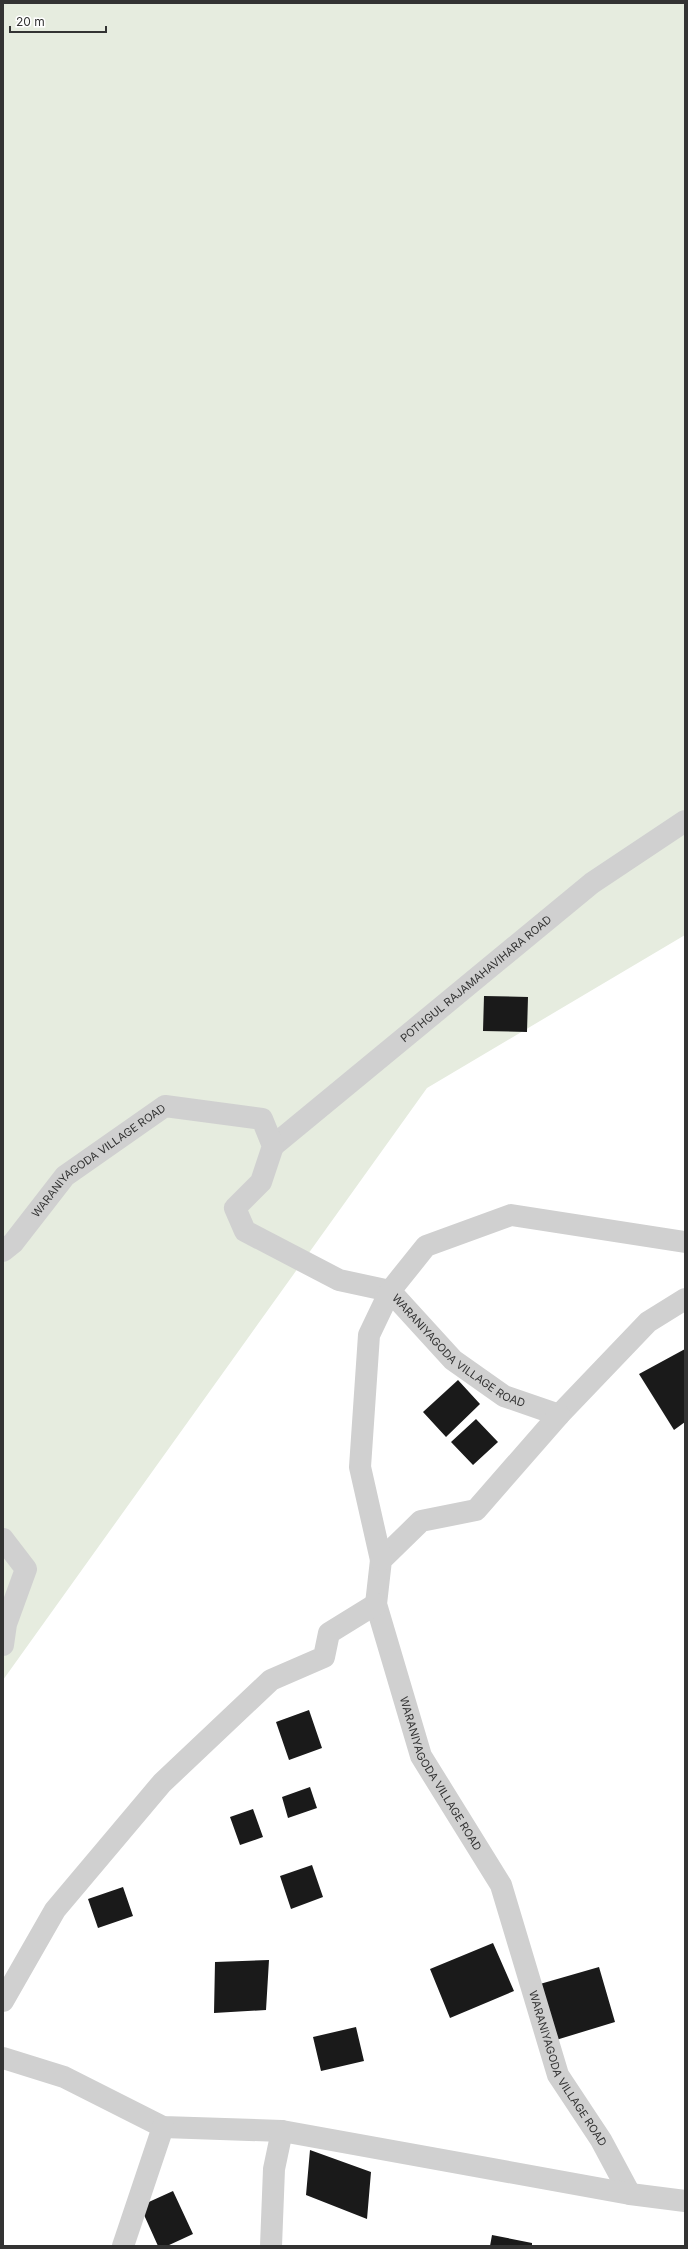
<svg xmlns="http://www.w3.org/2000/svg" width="688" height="2249" font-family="Inter,sans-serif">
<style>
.green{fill:#e6ecdf}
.building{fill:#1a1a1a}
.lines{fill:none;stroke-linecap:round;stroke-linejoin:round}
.minor{stroke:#d0d0d0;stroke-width:22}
.labels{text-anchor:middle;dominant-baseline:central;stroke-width:4;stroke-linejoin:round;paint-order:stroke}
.street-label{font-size:11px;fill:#333;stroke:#fff}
</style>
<rect width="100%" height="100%" fill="#fff"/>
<!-- green -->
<path class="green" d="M3,3H685V935L427,1088L3,1680Z"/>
<!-- building -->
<path class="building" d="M484,996L528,997L527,1032L483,1031Z
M685,1349V1422L674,1430L639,1374Z
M458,1380L480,1404L446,1437L423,1412Z
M476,1419L498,1442L473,1465L451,1442Z
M309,1710L322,1748L289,1760L276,1722Z
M310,1787L317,1808L288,1818L282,1797Z
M253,1809L263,1837L240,1845L230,1817Z
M312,1865L323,1897L291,1909L280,1876Z
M123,1887L133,1916L98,1928L88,1899Z
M493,1943L514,1991L450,2018L430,1969Z
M269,1960L266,2010L214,2013L215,1962Z
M599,1967L615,2022L556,2040L540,1984Z
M356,2027L364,2061L321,2071L313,2037Z
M310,2150L371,2172L367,2219L306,2195Z
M173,2191L193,2234L167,2246H158L140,2206Z
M492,2235L532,2243V2246H490Z"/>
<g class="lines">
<!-- minor -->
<g class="minor">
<path id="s1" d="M273,1146L592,883L685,821"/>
<path id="s2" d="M3,1251L13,1243L65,1176L165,1106L262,1119L273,1146L261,1182L235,1208L245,1231L339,1280L390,1291L453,1360L504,1396L559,1415L648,1322L685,1299"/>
<path id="s3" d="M559,1415L476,1510L421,1521L381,1560L376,1604L421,1756L501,1885L558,2075L601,2140L630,2194"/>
<path d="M3,1539L26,1569L6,1624L3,1645"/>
<path d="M381,1560L360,1467L369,1335L390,1291L426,1246L511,1215L685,1242"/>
<path d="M3,2001L55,1910L162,1783L271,1680L324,1657L329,1633L376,1604"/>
<path d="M3,2058L64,2077L163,2127L282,2131L630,2194L685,2201"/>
<path d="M123,2246L163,2127"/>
<path d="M271,2246L274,2169L282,2131"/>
</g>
</g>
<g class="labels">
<!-- street labels -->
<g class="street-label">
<text stroke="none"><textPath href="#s1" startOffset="263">POTHGUL RAJAMAHAVIHARA ROAD</textPath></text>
<text stroke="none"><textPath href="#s2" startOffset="133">WARANIYAGODA VILLAGE ROAD</textPath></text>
<text stroke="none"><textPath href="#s2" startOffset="697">WARANIYAGODA VILLAGE ROAD</textPath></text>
<text stroke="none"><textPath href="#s3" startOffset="465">WARANIYAGODA VILLAGE ROAD</textPath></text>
<text stroke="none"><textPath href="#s3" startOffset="789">WARANIYAGODA VILLAGE ROAD</textPath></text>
</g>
</g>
<!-- border -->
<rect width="688" height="2249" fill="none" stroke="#333333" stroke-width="8"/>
<!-- scale -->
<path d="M10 26v6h96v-6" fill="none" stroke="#333333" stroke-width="2"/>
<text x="16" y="26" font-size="12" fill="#333333" stroke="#ffffff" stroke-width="3" paint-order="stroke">20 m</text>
</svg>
